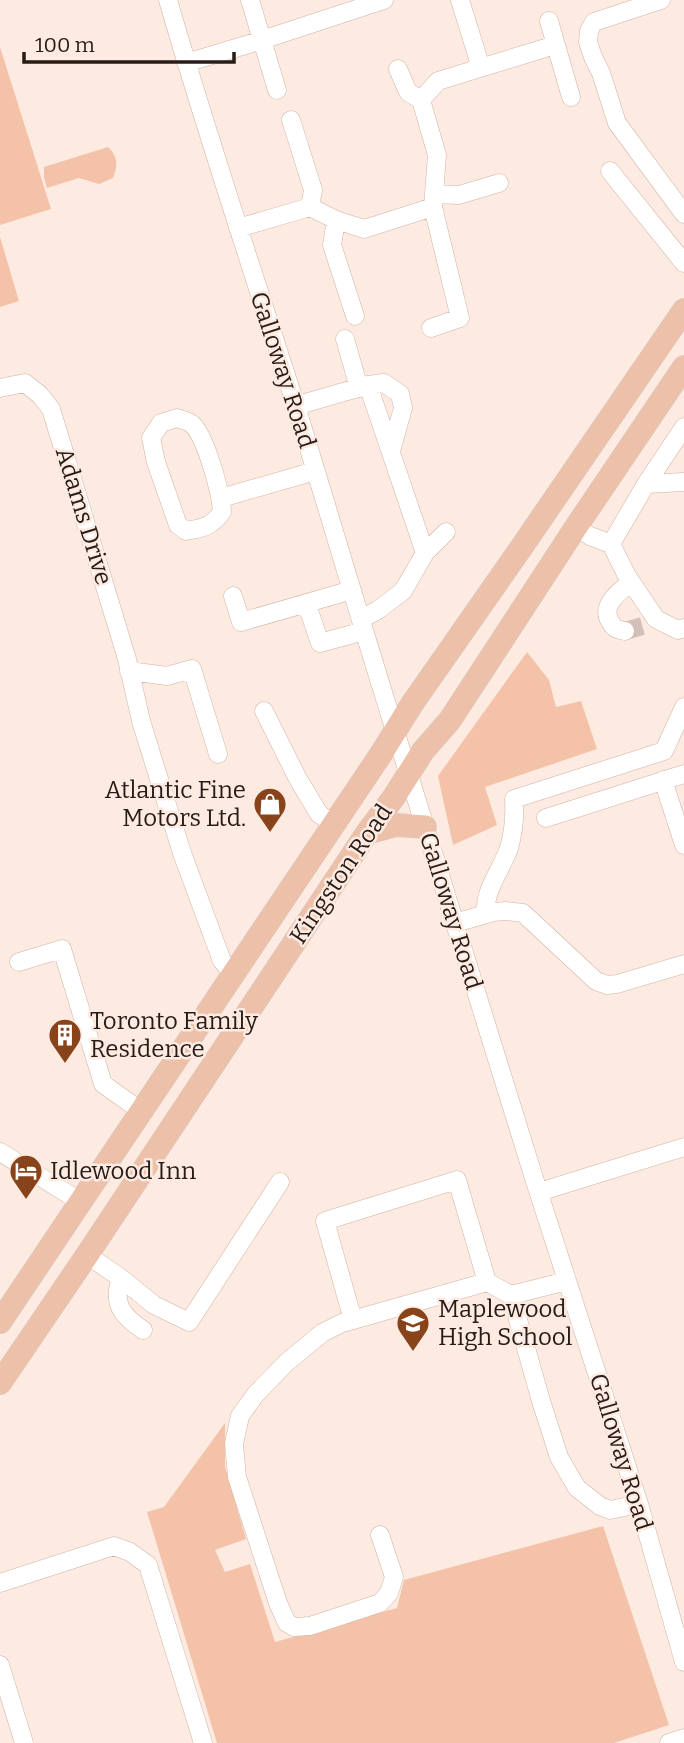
<svg xmlns="http://www.w3.org/2000/svg" width="684" height="1743" font-family="Bitter,serif">
<style>
.green{fill:#f4c2a9}
.lines{fill:none;stroke-linecap:round;stroke-linejoin:round}
.minor-tunnel{stroke:#d2c1b8;stroke-width:18;stroke-dasharray:18 9;stroke-linecap:butt}
.minor-casing{stroke:#d0b2a3;stroke-width:19}
.major-casing{stroke:#d4d2d1;stroke-width:24}
.minor{stroke:#fff;stroke-width:18}
.major{stroke:#ecc0a9;stroke-width:23}
.labels{text-anchor:middle;dominant-baseline:central;stroke-width:5;stroke-linejoin:round;paint-order:stroke}
.street-label{font-size:24px;fill:#271c17;stroke:#fdeae0}
.poi-label{font-size:24px;fill:#271c17;stroke:#fdeae0;text-anchor:start}
</style>
<rect width="100%" height="100%" fill="#fdeae0"/>
<!-- green -->
<path class="green" d="M0,47L51,209L0,225Z
M108,147C118,156 118,166 113,178L99,184L79,178L47,188L44,177V167Z
M0,237L19,301L0,307Z
M527,652L549,680L556,707L581,701L597,749L485,787L497,825L453,845L438,776Z
M225,1423V1467L246,1539L215,1550L225,1572L250,1564L275,1642L397,1608L404,1580L603,1526L669,1725L614,1743H217L147,1512L164,1507Z"/>
<g class="lines">
<!-- minor-tunnel -->
<path class="minor-tunnel" d="M625,631L643,626"/>
<defs>
<path id="minor" d="M168,0C207,135 252,269 295,403C333,526 369,650 408,772L533,1175L639,1504L684,1662
M250,0L277,90
M460,0L481,68
M661,0L594,22L589,31L588,42L593,57L601,73L617,123L684,214
M549,21L571,97
M186,63L262,40L384,0
M398,69L408,92L421,100L437,155L433,207L460,318L431,328
M421,100L438,81L555,45
M291,120L313,190L310,207
M610,171L684,263
M434,194L459,195L499,183
M336,220L332,245L355,316
M238,228L310,207L336,220L364,229L433,207
M345,339L359,388
M368,385L384,383L400,394L403,408L391,451
M0,388L25,383L40,395L51,409L127,659L141,721L182,853L222,961L234,975
M295,406L368,385L425,553L403,591L378,610L361,619
M177,418C182,420 188,421 192,424C206,437 221,493 222,512C211,527 203,528 186,531L178,525L156,462L151,438L161,423Z
M646,484L684,482
M221,498L315,471
M576,527L590,536L611,544L646,484L684,427
M611,544L627,576L656,619L678,630L684,628
M425,553L446,532
M233,596L241,622L352,590
M308,608L320,643L364,631
M625,631C619,630 614,629 611,623C599,606 619,592 631,582
M129,671L167,676L192,669L218,754
M264,711L298,779L319,814L334,824
M663,780L684,845
M546,818L684,774
M487,914C481,895 503,867 509,848C514,831 515,817 514,799L664,751L684,707
M455,923L493,912L506,911L523,913L596,981L607,985L617,984L684,964
M19,962L62,949L103,1084L141,1111
M0,1152L81,1202
M539,1192L684,1147
M87,1255L121,1278L154,1305L189,1322L280,1182
M121,1278C112,1304 122,1316 143,1330
M511,1295L567,1281
M353,1320L325,1221L457,1180L487,1282
M380,1535L394,1577L389,1593L380,1603L310,1626L294,1627L287,1623L278,1603L237,1477L234,1444L240,1416L255,1395L286,1363L322,1333L342,1323L487,1282L511,1295L541,1401L559,1457L577,1488L600,1506L610,1510L639,1504
M0,1583L114,1546L130,1552L148,1565L203,1743
M0,1665L24,1743
M669,1743L684,1738"/>
<path id="major" d="M367,833L396,825L425,827
M0,1322L381,754L412,704L521,548L684,310
M0,1383L87,1255L367,833L394,797L423,751L450,720L576,527L684,367"/>
</defs>
<!-- minor casing -->
<use href="#minor" class="minor-casing"/>
<!-- major casing -->
<use href="#major" class="major-casing"/>
<!-- minor -->
<use href="#minor" class="minor"/>
<!-- major -->
<use href="#major" class="major"/>
</g>
<!-- icons -->
<defs>
<symbol id="shop-pin" viewBox="-11 -11 22 30"><path d="M0 17L-7.5 6A9.5 9.5 0 1 1 7.5 6Z" fill="#88431a" stroke="#fdeae0"/><path d="M-5-2.5h2.3a2.7 3.5 0 0 1 5.4 0H5L5.5 6h-11ZM-1.5-2.5h3a1.5 2.3 0 0 0-3 0Z" fill="#fff"/></symbol>
<symbol id="building-pin" viewBox="-11 -11 22 30"><path d="M0 17L-7.5 6A9.5 9.5 0 1 1 7.5 6Z" fill="#88431a" stroke="#fdeae0"/><path d="M-4-6H4V6H1V3H-1V6H-4ZM-2.5-4.3h1.7v1.8h-1.7ZM.8-4.3h1.7v1.8H.8ZM-2.5-1h1.7V.8h-1.7ZM.8-1h1.7V.8H.8Z" fill="#fff"/></symbol>
<symbol id="hotel-pin" viewBox="-11 -11 22 30"><path d="M0 17L-7.5 6A9.5 9.5 0 1 1 7.5 6Z" fill="#88431a" stroke="#fdeae0"/><path d="M-6-4.5h1.5V1H6V5H4.5V3h-9V5H-6ZM-4 0a1.8 1.8 0 1 1 3.6 0ZM.5 0V-2.5h3Q6-2.5 6 0Z" fill="#fff"/></symbol>
<symbol id="school-pin" viewBox="-11 -11 22 30"><path d="M0 17L-7.5 6A9.5 9.5 0 1 1 7.5 6Z" fill="#88431a" stroke="#fdeae0"/><path d="M0-5L7-2L0 1L-7-2ZM-4 1L0 2.5L4 1V4Q0 6-4 4Z" fill="#fff"/></symbol>
</defs>
<g fill-rule="evenodd">
<use href="#shop-pin" x="251" y="785" width="38" height="52"/>
<use href="#building-pin" x="46" y="1016" width="38" height="52"/>
<use href="#hotel-pin" x="7" y="1152" width="38" height="52"/>
<use href="#school-pin" x="394" y="1304" width="38" height="52"/>
</g>
<g class="labels">
<!-- street labels -->
<g class="street-label">
<text transform="translate(283 370) rotate(72)">Galloway Road</text>
<text transform="translate(84 516) rotate(73)">Adams Drive</text>
<text transform="translate(341 874) rotate(-56)">Kingston Road</text>
<text transform="translate(451 911) rotate(73)">Galloway Road</text>
<text transform="translate(621 1452) rotate(73)">Galloway Road</text>
</g>
<!-- poi labels -->
<g class="poi-label">
<text x="246" y="790" text-anchor="end">Atlantic Fine<tspan x="246" dy="28">Motors Ltd.</tspan></text>
<text x="90" y="1021">Toronto Family<tspan x="90" dy="28">Residence</tspan></text>
<text x="50" y="1171">Idlewood Inn</text>
<text x="438" y="1309">Maplewood<tspan x="438" dy="28">High School</tspan></text>
</g>
</g>
<!-- scale -->
<path d="M24 52v10h210v-10" fill="none" stroke="#271c17" stroke-width="3.5"/>
<text x="35" y="52" font-size="21" fill="#271c17" stroke="#fdeae0" stroke-width="5" paint-order="stroke">100 m</text>
</svg>
